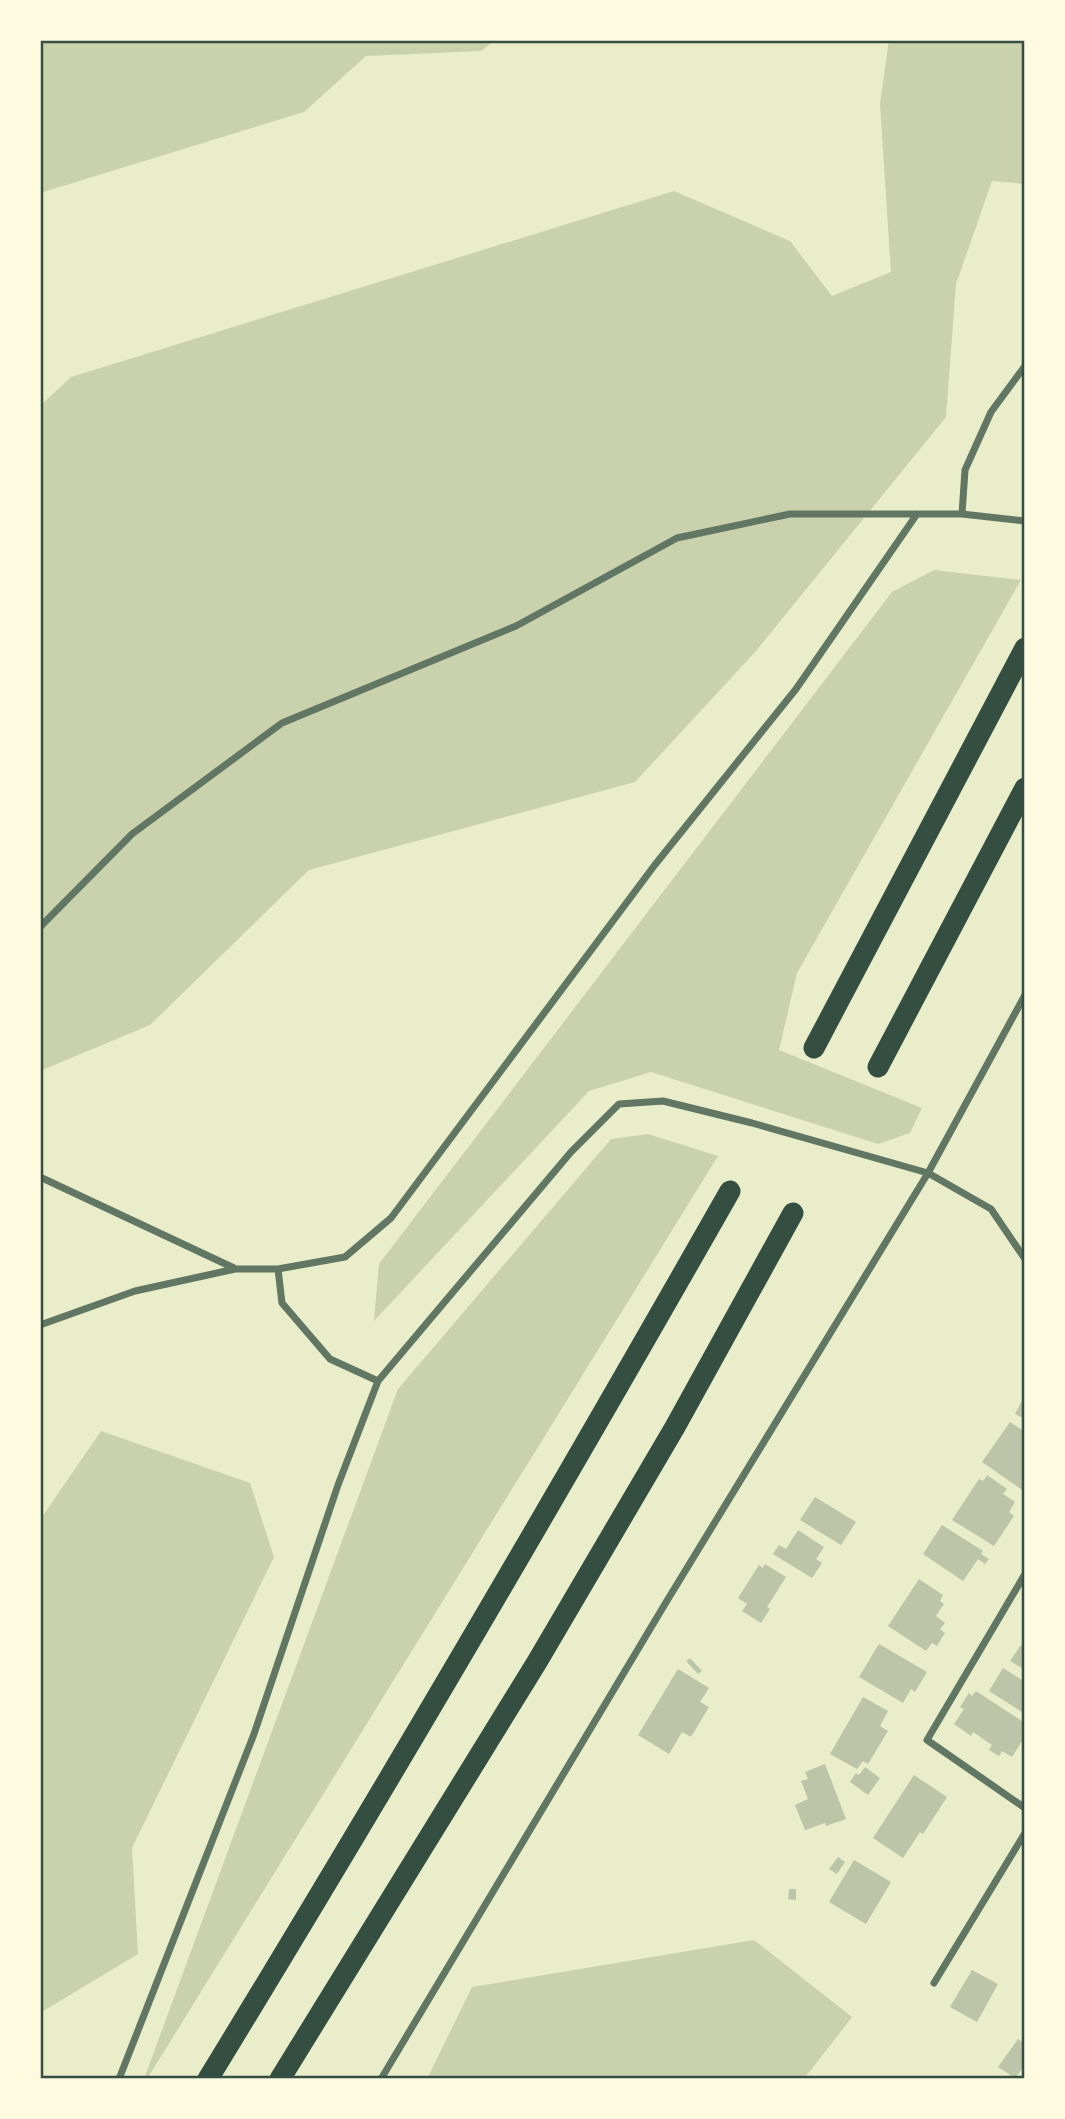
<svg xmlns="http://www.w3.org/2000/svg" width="1065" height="2119" font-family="Literata,serif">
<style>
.green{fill:#cad2ad}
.building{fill:#bcc5a7}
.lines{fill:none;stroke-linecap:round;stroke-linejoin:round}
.minor{stroke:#617663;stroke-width:7}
.motorway{stroke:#344e41;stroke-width:21}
.neatline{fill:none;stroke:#344e41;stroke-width:2.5}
</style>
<rect width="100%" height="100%" fill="#e9edc9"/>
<!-- green -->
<path class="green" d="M40,40H495L481,51L366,56L304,112L40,193Z
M889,40H1025V184L992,181L956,284L946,417L756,651L635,782L309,870L150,1025L40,1071V406L71,377L674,191L790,241L832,296L891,272L880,104Z
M934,570L1021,580L797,973L779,1050L922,1108L910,1133L878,1144L651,1072L589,1091L374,1321L379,1264L892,592Z
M648,1134L718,1156L147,2079H144L398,1389L611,1139Z
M101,1431L250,1483L274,1557L132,1848L138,1954L40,2013V1520Z
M754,1940L852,2017L804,2079H427L472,1987Z"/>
<!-- building -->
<path class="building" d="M1025,1395V1419L1015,1414Z
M1010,1422L1025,1432V1492L982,1462Z
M987,1475L1007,1489L1003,1494L1015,1502L1009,1512L1014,1516L994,1546L952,1520L979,1479L983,1481Z
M815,1497L856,1522L841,1545L800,1520Z
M942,1525L983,1551L981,1554L989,1559L985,1564L978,1559L963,1581L923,1554Z
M798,1530L824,1547L816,1559L822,1563L812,1578L773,1554L779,1545L786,1549Z
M765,1564L786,1577L767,1607L770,1609L761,1623L742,1611L747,1604L738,1598L759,1565L763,1568Z
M919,1579L943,1595L940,1601L944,1604L936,1616L945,1623L940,1629L945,1633L937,1646L932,1643L926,1651L888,1626Z
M879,1644L927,1672L915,1692L911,1689L903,1703L859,1677Z
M1021,1645L1025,1648V1670L1010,1661Z
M690,1658L702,1671L698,1674L686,1661Z
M1003,1668L1025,1682V1714L989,1691Z
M678,1669L709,1688L700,1702L709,1707L691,1737L682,1732L669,1754L638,1735Z
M976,1691L1025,1723V1736L1012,1757L1002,1751L999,1756L989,1750L992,1745L973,1732L971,1736L954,1724L964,1709L960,1707L969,1693L972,1696Z
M863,1697L888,1711L880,1726L888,1731L868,1764L863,1761L857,1769L830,1754Z
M825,1764L846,1819L826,1826L825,1823L805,1830L795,1805L808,1799L801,1781L808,1779L805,1772Z
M865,1767L880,1778L868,1795L850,1782L856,1773L859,1775Z
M914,1775L947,1797L923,1834L920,1832L903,1858L873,1838Z
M838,1857L845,1862L837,1874L829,1869Z
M854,1860L891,1882L866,1924L829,1902Z
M789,1889H796V1900L788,1899Z
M972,1970L998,1984L977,2022L950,2007Z
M1018,2039L1025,2044V2065L1015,2078L998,2067Z"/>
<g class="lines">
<!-- minor -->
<path class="minor" d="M962,514L965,470L991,412L1025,366
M40,927L132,834L282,723L516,626L677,538L790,514H962L1025,521
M40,1177L234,1268
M278,1269L282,1303L330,1359L378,1381
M40,1325L135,1291L235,1269H278L345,1257L391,1218L654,866L796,689L917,514
M1025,1574L927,1740L1025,1808
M934,1983L1025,1833
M119,2079L254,1734L338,1485L378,1381L571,1152L619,1104L663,1101L752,1123L928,1173L991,1209L1025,1259
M381,2079L665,1604L928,1173L1025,995"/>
<!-- motorway -->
<path class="motorway" d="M814,1048L1025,648
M878,1067L1025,788
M208,2079C387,1786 560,1490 730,1191
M280,2079L537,1662L675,1427L793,1213"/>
</g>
<!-- border -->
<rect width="1065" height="2119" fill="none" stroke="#fefae0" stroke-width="84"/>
<rect x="42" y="42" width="981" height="2035" class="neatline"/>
</svg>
